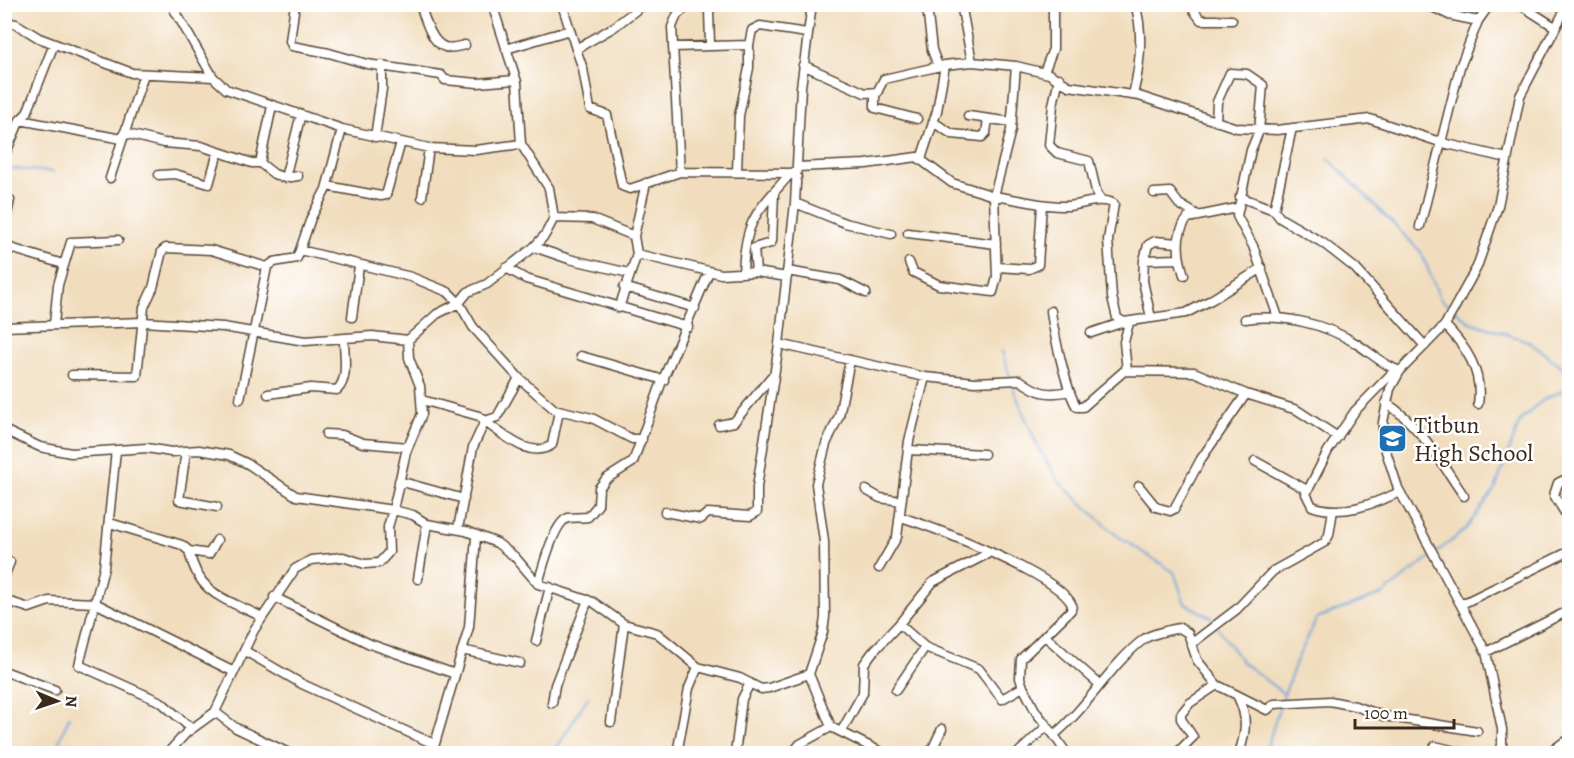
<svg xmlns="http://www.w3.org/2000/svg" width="1574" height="758" font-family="Alegreya,serif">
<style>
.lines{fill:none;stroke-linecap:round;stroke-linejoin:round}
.stream{stroke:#6aa1d8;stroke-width:2}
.minor-casing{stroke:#564536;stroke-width:11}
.minor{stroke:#fff;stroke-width:8}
.labels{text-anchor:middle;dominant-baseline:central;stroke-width:5;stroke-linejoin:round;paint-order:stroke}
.poi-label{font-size:24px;fill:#3b2a1e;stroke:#fff;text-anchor:start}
</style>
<rect width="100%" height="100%" fill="#fff"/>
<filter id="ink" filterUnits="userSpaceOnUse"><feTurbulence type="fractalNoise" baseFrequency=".0167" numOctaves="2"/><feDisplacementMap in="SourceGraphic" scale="12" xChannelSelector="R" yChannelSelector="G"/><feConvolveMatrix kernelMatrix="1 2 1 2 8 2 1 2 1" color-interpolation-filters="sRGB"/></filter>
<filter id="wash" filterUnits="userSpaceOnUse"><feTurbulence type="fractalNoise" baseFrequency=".008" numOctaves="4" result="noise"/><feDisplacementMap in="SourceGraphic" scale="24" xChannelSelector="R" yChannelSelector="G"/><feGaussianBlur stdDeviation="1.35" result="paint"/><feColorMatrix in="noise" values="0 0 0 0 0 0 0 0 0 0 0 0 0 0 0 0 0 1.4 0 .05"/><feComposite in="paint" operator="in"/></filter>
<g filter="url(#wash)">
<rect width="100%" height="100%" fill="#f1ddbd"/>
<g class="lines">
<!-- stream -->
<path class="stream" d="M1328,158L1421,252L1440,299L1470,322L1528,341L1570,373
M4,168L53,172
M1002,351L1010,377
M1011,383L1037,445L1059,482L1116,535L1174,572L1185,604L1211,617L1215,623
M1218,628L1242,662L1284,694
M1282,700L1296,662L1317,618L1383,594L1465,530L1495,489L1520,421L1543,400L1570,387
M54,754L69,717
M553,754L588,697
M1265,754L1280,705"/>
</g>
</g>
<g filter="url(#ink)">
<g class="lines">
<defs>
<path id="minor" d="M171,4L213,77L226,89L342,129L429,148L476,150L521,144
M295,4L290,41L292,46L329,53L367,64L441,75L445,80L478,83L516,80
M420,4C424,16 431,43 445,47C451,49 460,46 465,45
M644,4L614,27L576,49L583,69L590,109L607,115L622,186L630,189L680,172L791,173L797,177
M701,4L709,10L710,45
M961,4L972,62
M1189,4L1201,20H1232
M1426,4L1449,15L1478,21
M1519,4L1555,27
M961,6L973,4
M927,7L932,50L938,66
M4,22L16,24L39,38L132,73L213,77
M570,30L576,49
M673,47L749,45L752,30L760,26L807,33
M506,49L570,30L562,4
M803,65L865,93L878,92
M1016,66L1011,130L994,196C1018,199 1044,207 1068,206C1082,205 1102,196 1114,204L1108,240L1112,297L1117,318L1124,322
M1044,72L1053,49V10L1056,6L1080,4
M1059,78L1053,105L1049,145L1057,153L1089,161L1097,195L1102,201
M1133,95C1140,66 1144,33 1135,4
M968,116L1012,122
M917,119L875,108V96L884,79L945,65L972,62L1016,66L1049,74L1069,86L1139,96L1237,128L1277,130L1370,119L1443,143L1507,158
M20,120L122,139
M1216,121L1217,102L1230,73L1247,74L1263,85L1259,131L1251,150L1237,216L1253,246L1278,317
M933,122L952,134L982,137L986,133L988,119
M1292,128L1274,210L1280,218L1323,243L1355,268L1425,346
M124,133L164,143L201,146L252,163H260L274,174L285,178
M375,137L382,89V65
M4,157L20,120L27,113L54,44
M921,159L937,111L945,65
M260,163L272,106
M797,167L866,164L917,157L952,183L994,196L997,277L993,292L939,285L913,272L909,262
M680,172L672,27L677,15L690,4
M737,172L739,116L749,68V45
M159,175L175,174L209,184L218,152
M298,176L285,178L301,114
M110,178L144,74
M327,186L381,196L386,195L401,142
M1154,193L1170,192L1179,204L1199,216
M422,197L429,148
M1240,197L1274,210
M795,203L845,223L891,234
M554,218L592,219L634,236
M1420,226L1460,67L1478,21L1490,4
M4,228L10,200
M908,233L996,244
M4,246L63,264
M534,247L569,259L629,273
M300,250L311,218L326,189L342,129
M637,254L721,274L756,272L787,277
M1144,260L1148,245L1155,241L1178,243
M997,267L1029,269L1038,265L1042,205
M506,268L526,279L688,327
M787,271L840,280L866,293
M756,272L754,248L771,243L772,241L774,193
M743,273C745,218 757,212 791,173
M1184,275C1178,257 1174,234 1188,218L1237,208
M624,287L695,308
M619,308L637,254L634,236L646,183
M1051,311C1053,329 1067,394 1077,407H1083L1124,371L1194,372L1246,394L1297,410L1338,437
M352,317L359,266
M1151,318L1143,281L1144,260L1179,259
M1245,319C1282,314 1324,323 1357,344C1370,352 1384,366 1400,371
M54,324L58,285L71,242L118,240
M1445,325C1466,347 1483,371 1478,404
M4,327L143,322L223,327L305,341L372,336L408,340
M1091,333L1124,322L1186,313L1211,300L1262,268
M779,344L925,377L975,382L1020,380C1037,393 1048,396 1069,391
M581,356L664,380
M1395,370L1355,411L1328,451L1306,494L1312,506C1342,517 1373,504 1400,492
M1127,371L1124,342L1129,323
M72,375L137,376L144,307L153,288L162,251L166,248L211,250L267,267
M268,394L311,388L337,390C349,379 344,356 344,340
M240,399L267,267L274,262L297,258L300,250L411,277L448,292L459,303L473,327L519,378L554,409L592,418L632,439H642
M422,400L479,416L485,421
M1386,403C1420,424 1442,464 1464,496
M485,422C504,434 529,460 552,445L559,411
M719,425L734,422L771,377
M4,430L40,447L71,453L147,448L171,452L199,450L229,455L248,464L296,496L393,510L406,452L422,414L420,386L409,358L408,340L437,314L459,303L468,292L487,284L534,247L545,235L554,218L549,188L521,144L517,82L492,4
M326,434L342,435L363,443L408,447
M116,450L104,568L79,665L161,702L192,729
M909,450L984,454
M186,451L179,500L217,507
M1255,461L1307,490
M1570,477L1558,483L1554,495L1570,521
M399,481L464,499
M1139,486L1156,507L1170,511L1174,509L1201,459L1246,394
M866,490L880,498L901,501
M665,512L701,519L708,513L750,516L757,512V487L779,344L795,203L801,87L812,4
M110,523L182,545L189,551L209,554L217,540
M458,529L473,447L485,421L497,417L519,378
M189,551C199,596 225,598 262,617
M879,568L897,537L909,441L925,377
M4,577L10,562
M418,579L427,524
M538,584C542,570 554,522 568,518C574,517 581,518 588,517L598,505L599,488L606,479L633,462L661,384L709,272
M274,597L370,644L455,674
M4,600L29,608L49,601L95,603L234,672
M1462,604L1570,551
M899,624L925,647L979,669L1002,699L1023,687L1020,678L1021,659L1071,610L1072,605C1059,575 935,528 901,517
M1045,636L1099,684
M536,641L550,587
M1191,644L1237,609L1273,571L1325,542L1329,535L1333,510
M462,650L520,663
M245,651L302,684L434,744
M1486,652L1570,610
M4,671L55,690
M1217,685L1267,710L1274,704L1330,701L1355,706L1384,716L1477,731
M1023,687L1036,712L1054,735
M896,690L925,647
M1238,697C1248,717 1246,732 1239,754
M552,703L555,685L588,600
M215,712L236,728L291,754
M611,722L624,624
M841,732L831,727L809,674L823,632L825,617L824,541L816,484L826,444L839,416L850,360
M167,754L186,733L215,712L254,630L295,569L311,560L343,557L365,564L379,563L389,552L388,527L393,510L413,515L427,524L466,531L497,543L515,557L538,584L593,602L624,624L657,633L698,667L740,678L761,689L769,688L809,674
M432,754L469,627L476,537
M677,754L689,688L698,667
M735,754L742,699L750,683
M792,754L800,744L831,727
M885,754L841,732L863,693L864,664L872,653L899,624L933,582L989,553
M930,754L942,729
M1017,754L1047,726
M1067,754L1054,735C1088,707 1110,665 1144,639C1153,633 1169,630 1180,628L1188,633L1197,660L1217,685L1190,703L1181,714V719L1193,737L1176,754
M1430,754L1435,746L1468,754
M1497,754L1502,746V729L1486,652L1398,488L1383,442V422L1390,389L1400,371L1445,325L1477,267L1498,206L1520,96L1568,4
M1548,754L1564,742H1570"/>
</defs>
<!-- minor casing -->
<use href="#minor" class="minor-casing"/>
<!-- minor -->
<use href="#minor" class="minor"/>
</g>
</g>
<!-- icons -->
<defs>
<symbol id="school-square" viewBox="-11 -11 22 22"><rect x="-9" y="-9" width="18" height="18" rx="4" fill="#1f6fb2" stroke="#fff"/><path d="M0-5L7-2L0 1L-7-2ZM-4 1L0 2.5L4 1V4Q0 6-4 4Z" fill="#fff"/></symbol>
</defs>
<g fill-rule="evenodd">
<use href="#school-square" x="1376" y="422" width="33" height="33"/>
</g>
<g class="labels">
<!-- poi labels -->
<g class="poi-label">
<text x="1414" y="425">Titbun<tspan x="1414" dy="28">High School</tspan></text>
</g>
</g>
<!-- margin -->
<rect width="1574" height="758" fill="none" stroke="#fff" stroke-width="24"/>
<!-- north arrow -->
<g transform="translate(57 701) rotate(92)" stroke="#ffffff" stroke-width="4.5" paint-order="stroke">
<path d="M0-4.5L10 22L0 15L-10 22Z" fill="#3b2a1e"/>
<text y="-9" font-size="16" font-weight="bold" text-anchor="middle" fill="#3b2a1e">N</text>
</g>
<!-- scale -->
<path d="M1355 719v9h99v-9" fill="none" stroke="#3b2a1e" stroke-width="3"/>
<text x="1364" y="719" font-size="18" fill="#3b2a1e" stroke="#ffffff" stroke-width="4.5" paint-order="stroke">100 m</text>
</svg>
